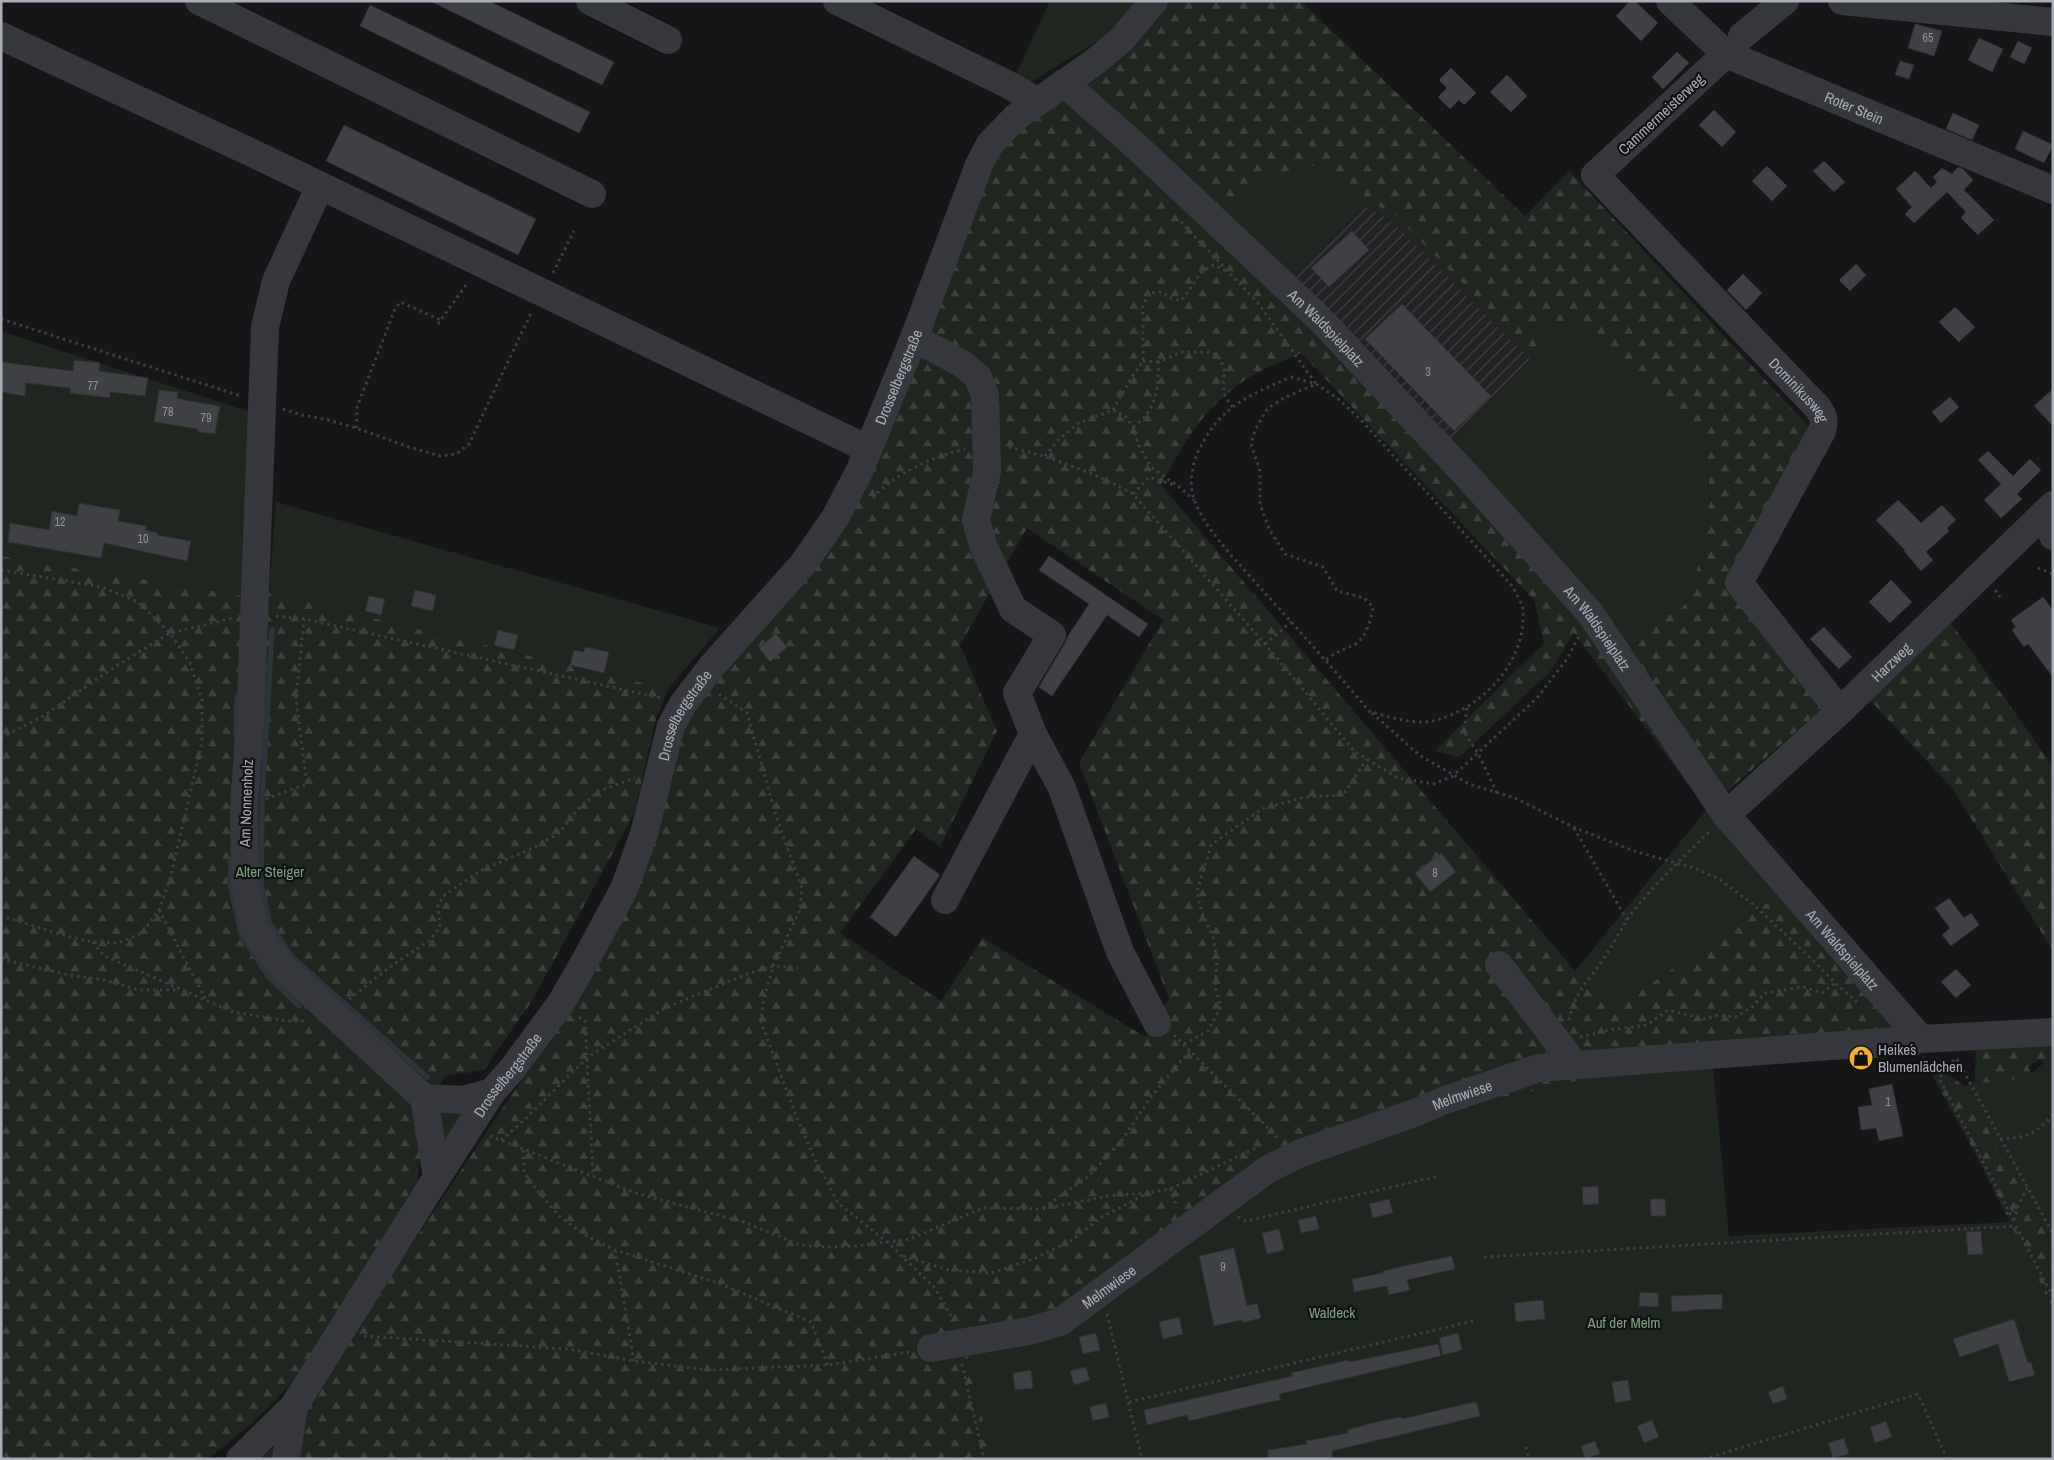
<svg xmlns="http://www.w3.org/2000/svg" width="2054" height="1460" font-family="'Archivo Narrow',sans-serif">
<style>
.industrial{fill:url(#industrial-furrows)}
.green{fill:#1e261f;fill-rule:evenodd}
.forest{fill:url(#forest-firs);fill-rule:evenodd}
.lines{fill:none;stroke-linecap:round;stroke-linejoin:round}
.stream{stroke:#2c353c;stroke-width:5.5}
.building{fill:#404145;stroke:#303034}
.path{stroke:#3d3f44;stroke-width:3;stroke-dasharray:2.5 4;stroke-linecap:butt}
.minor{stroke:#37383d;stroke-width:28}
.labels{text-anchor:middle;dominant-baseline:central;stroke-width:4.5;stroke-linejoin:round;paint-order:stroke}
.number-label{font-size:12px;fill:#8e929b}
.street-label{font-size:15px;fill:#a8adb8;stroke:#111113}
.park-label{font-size:15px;fill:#7fa381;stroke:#111113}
.poi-label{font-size:15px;fill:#a8adb8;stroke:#111113;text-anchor:start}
</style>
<defs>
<pattern id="industrial-furrows" width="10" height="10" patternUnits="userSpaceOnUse" patternTransform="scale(1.25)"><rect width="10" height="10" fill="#222225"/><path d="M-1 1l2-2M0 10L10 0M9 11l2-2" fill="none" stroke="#3f3f43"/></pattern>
<pattern id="forest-firs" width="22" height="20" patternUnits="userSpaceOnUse" patternTransform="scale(1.25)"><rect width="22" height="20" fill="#1e261f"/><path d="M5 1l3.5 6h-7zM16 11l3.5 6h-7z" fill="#3c433d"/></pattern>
</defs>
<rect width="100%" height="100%" fill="#161618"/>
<!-- industrial -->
<path class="industrial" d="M1365,206L1393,222L1530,359L1452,444L1294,276Z"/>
<!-- green -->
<path class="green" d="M1050,1H1138L1112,32L1031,82L1016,74Z
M1308,165L1329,169L1371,202L1397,217L1536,358L1545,349L1528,328L1542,321L1578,322L1600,339L1610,357L1635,381L1660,395L1703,442L1709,482L1708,521L1691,596L1681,609L1652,619L1623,644L1223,212L1247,187L1268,177ZM1365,206L1393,222L1530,359L1452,444L1295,276Z
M1,331L257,414L245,596L1,556Z
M276,502L720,628L668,689L269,593Z
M1707,809L1780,894L1610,1012L1575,971Z
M2053,1039V1246L1964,1086L1975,1082L2004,1083L2031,1073L2044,1063L2051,1040Z
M1713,1067L1729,1236L2011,1222L2053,1308V1459H992L966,1349L1272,1176L1449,1113L1560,1084L1626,1072Z
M473,1108L445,1151L437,1110Z"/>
<!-- forest -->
<path class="forest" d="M1168,1H1301L1525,216L1569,171L1815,433L1728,585L1825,706L1707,809L1574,633L1550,672L1459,757L1435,751L1544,643L1534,600L1301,353C1284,361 1264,368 1248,378C1202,409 1187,438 1161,485L1610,1012L1780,894L1921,1055L1964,1086L2053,1246V1308L1977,1157L1921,1055L1626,1072L1560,1084L1449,1113L1304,1160L1104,1300L966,1350L992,1459H260L282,1440L495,1119L565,1018L692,706L821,551L991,164L1012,135L1033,116L1119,61ZM1308,165L1329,169L1371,202L1397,217L1536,358L1545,349L1528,328L1542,321L1578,322L1600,339L1610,357L1635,381L1660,395L1703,442L1709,482L1708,521L1691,596L1681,609L1652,619L1623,644L1223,212L1248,187L1268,177ZM1027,528L1163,620L1079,763L1169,999L1145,1037L983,938L941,1001L840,933L916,829L940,847L997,731L960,645Z
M1,556L245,596L269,593L668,689L656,719L634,814L532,1001L484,1070L446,1076L415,1117L421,1152L417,1180L388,1230L294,1381L252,1423L208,1459H1Z
M1946,616L2053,766V951L1952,788L1866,696Z
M2051,1040L2044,1063L2040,1059L2028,1067L2031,1073L2004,1083L1975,1082L1976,1044Z"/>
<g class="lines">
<!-- stream -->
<path class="stream" d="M272,630L262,800L261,882L269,922L291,956L427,1077
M236,736L237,698
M231,860L230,884L241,934L268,976L299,1006"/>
</g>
<!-- building -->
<path class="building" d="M430,1H489L614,62L602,85Z
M1630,1H1635L1658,23L1641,41L1616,16Z
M370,5L590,112L579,133L360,26Z
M1915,24L1942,31L1934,56L1908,48Z
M1979,38L2003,49L1992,72L1968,60Z
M2018,41L2032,48L2024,64L2010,57Z
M1677,52L1689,63L1663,89L1652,77Z
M1900,61L1914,65L1909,79L1895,75Z
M1451,68L1476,93L1464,105L1459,100L1450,109L1438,97L1447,88L1439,80Z
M1507,75L1527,96L1511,112L1490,92Z
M1714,110L1736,132L1722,147L1699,125Z
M1953,113L1979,125L1972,140L1946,129Z
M344,125L536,219L518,255L326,161Z
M2023,131L2053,145L2044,163L2015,149Z
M1824,161L1845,182L1834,192L1813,171Z
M1767,166L1787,186L1772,201L1752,181Z
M1958,167L1963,169L1973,180L1964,190L1994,220L1978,235L1961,218L1966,212L1947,192L1914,223L1905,214L1912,207L1896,189L1915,171L1931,188L1937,182L1933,177L1942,168L1952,174Z
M1352,231L1369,250L1329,287L1311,268Z
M1856,264L1866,275L1850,291L1839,280Z
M1743,274L1762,293L1746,310L1727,290Z
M1402,304L1491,396L1454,431L1365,339Z
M1955,307L1975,327L1959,342L1939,322Z
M74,360L100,363L99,371L148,378L145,396L110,392V398L70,393V388L26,383L25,396L1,392V362L73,371Z
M2053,389V426L2034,406Z
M159,390L178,392L177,398L184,400L220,406L215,434L198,432V429L154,422Z
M1950,397L1959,407L1941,423L1932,412Z
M1988,451L2013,476L2030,459L2041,470L2017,494L2022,499L2001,518L1984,500L2001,484L1978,460Z
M1898,500L1921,523L1942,505L1956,520L1947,528L1949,531L1926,552L1933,560L1921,571L1904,551L1905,550L1876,520Z
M79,503L120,510L118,521L146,526V530L158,533L157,535L191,541L187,561L104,543L101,558L8,542L10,523L49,530L52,511L77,516Z
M1049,556L1148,624L1139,637L1107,615L1052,696L1039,687L1065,643L1068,636L1089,604L1039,570Z
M1891,580L1912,602L1890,623L1869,602Z
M415,590L436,595L433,611L411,606Z
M369,596L385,599L381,615L365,611Z
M2043,597L2053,610V677L2028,644L2024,647L2012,630L2016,627L2011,620Z
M1824,627L1852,657L1839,669L1810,639Z
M498,630L518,635L514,650L494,645Z
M776,633L787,647L770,662L759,648Z
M585,647L609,652L604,673L570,665L574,650L584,652Z
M1441,853L1456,872L1430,892L1415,873Z
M914,856L940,875L896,937L870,917Z
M1949,898L1964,918L1971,913L1979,925L1951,946L1942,935L1950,928L1935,908Z
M1956,969L1971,985L1956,998L1941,982Z
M1892,1084L1903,1136L1879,1141L1876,1128L1861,1130L1858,1107L1872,1105L1869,1089Z
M1598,1186L1599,1204L1583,1205L1582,1187Z
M1389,1199L1393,1213L1373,1218L1369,1204Z
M1650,1199H1665L1666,1216H1651Z
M1316,1216L1319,1229L1301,1233L1298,1220Z
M1279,1229L1284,1250L1267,1254L1262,1233Z
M1981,1231L1983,1254L1968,1255L1966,1232Z
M1234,1248L1247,1306L1257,1303L1261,1318L1242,1323V1320L1214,1326L1199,1256Z
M1452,1256L1455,1269L1407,1280L1410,1290L1389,1295L1387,1286L1354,1292L1352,1279L1383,1273V1271L1403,1266Z
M1640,1292L1658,1293V1307L1639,1306Z
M1722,1294V1309L1689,1310V1311L1672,1312L1671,1296Z
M1543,1300L1545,1319L1516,1322L1514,1303Z
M1179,1317L1183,1334L1163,1339L1159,1322Z
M2014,1319L2028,1363L2031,1362L2035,1375L2009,1382L1998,1344L1960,1357L1953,1339Z
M1096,1333L1100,1350L1083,1354L1079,1337Z
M1458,1333L1462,1350L1443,1355L1439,1338Z
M1438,1344L1441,1356L1279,1394L1281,1400L1260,1404L1189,1421L1187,1415L1147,1425L1144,1410L1292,1376L1291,1373L1348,1360L1349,1362Z
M1086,1367L1090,1380L1074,1385L1070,1371Z
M1031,1370L1033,1388L1015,1390L1013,1373Z
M1628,1380L1631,1400L1615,1403L1612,1382Z
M1783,1386L1787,1399L1773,1404L1768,1392Z
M1474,1402L1477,1403L1480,1416L1332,1451L1333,1459H1268V1450L1307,1444L1306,1441L1348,1433L1347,1430L1376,1422L1401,1417L1402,1419Z
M1106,1403L1109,1417L1093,1421L1089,1407Z
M1652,1420L1659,1437L1644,1443L1637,1426Z
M1886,1421L1892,1437L1875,1443L1870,1427Z
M1844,1438L1849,1454L1833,1458L1828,1443Z
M1595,1441L1600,1454L1585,1459L1581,1446Z"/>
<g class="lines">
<!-- path -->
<path class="path" d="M1181,222L1258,303L1316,384L1284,398L1268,408L1256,428L1251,444L1260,471V504L1269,529L1285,554L1323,567L1337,591L1364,598L1373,607C1372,617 1366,637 1357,643C1345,650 1338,650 1326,660
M553,273L574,231
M1,319L241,396
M438,324L468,282
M1143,361L1159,362
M1291,377L1316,384L1336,397L1360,419L1513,587C1516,594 1523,604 1523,611C1526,662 1483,707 1437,720C1416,726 1389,717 1369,711C1335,671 1300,631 1264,592C1241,565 1208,534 1195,502C1189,487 1191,469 1197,454C1219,407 1245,397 1291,377Z
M283,409L302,415L328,420L356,428L409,447L440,456L456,454L469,444L532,311
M1113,410L1131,378L1143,361V306L1149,293L1162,292L1171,298L1180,301C1195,287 1194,273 1214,265L1226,271
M1133,427C1158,410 1157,389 1159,362L1181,352H1212L1221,360L1225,372L1223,384L1225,396L1232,407
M356,428L357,407L395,309L400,302L441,320
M1009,447C1048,456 1098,474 1133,494L1265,644L1355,752L1398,778L1434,784L1453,776L1537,698L1567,659L1579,636
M1045,456L1059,439L1079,423L1113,410L1126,417L1133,427L1138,444L1151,467L1178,486L1194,500
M1133,494L1149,477L1174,485
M873,498C893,474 935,456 965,449
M2038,568L2053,574
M1,570L102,587L138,602L170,633L190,663L202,700V742L170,879L159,910L142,933L118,943L93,942L66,936L1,916
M1995,590L2000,597
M276,616L304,619L661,698
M1265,644L1291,622
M719,694L747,713L777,819L802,888L800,910L773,966L763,1003L761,1022L795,1113L813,1155L838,1203L887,1242L935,1288L950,1314L952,1322
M1467,708L1464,732L1478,753L1497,793
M1372,713L1419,755L1469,784L1515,798L1573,827L1634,851L1697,869L1719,879L1754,905L1820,967L1835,983L1857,1002
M1,738L43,716L116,666L170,633L233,618
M266,799L307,784L296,700L304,619
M1574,828L1627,920
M159,910L207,1002
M93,942L104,956L233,1012L286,1021H307
M1,959L69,975L104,980L139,990H177
M349,999L394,964L429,941L440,927L438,906L443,896L482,870L533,848L559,833L578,809L599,791L635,778
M579,1017L585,1021L593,1175
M1569,1020C1576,989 1588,982 1604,958C1612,946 1619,933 1626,921C1650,888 1681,860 1710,831
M1174,1035L1280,1140
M1580,1037L1608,1030L1647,1025L1668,1010L1705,1019L1718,1015L1736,1017L1752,1007L1765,993L1804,987L1822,993L1835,983
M1184,1044L1208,1031L1221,1007L1215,986L1217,960L1213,937L1201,910L1197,892L1211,845L1262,809L1305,797L1343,795L1367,759
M1957,1059L2053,1234
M1954,1060L1939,1078L2014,1221
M490,1136L635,1193L744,1222L800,1245L824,1247L858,1246L910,1239L983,1208L1042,1209L1108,1196L1147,1193L1170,1189L1256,1148
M2000,1139C2028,1137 2034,1136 2053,1114
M501,1140L521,1123L588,1057L665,1008L747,974L773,966L798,968
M523,1150L524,1172L538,1192L559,1216L585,1235L615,1250L718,1283L811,1322L828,1365
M1170,1189L1177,1208
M1043,1208L1090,1175L1122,1140L1151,1097L1190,1050
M2006,1214L2018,1206L2027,1188
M1238,1217L1246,1221L1439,1176
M2014,1220L2018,1206
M2016,1226L2053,1297
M615,1250L634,1361
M903,1256L949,1270L991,1273L1036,1258L1072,1240L1100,1218L1144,1195
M1484,1257L2016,1226
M2045,1293L2053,1290
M2050,1303L2053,1301
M1107,1314L1142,1459
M364,1336L568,1349L634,1361L708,1370L828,1365L909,1352
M962,1364L984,1459
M1129,1402L1473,1321
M1526,1447L1529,1459
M1704,1459L1918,1394L1947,1459"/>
<!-- minor -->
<g class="minor">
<path d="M199,1L592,194"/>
<path d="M590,1L668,40"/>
<path d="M837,1L1009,85L1037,101"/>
<path id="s1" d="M1670,1L1726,54L2053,190"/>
<path d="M1842,1L2053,22"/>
<path d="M1,36L248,151L868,449"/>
<path d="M1742,36L1785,1"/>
<path id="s2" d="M1726,54L1595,175L1818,408C1824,417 1825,421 1822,431L1739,583L1840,711"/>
<path id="s3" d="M1064,83L1138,148L1320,319L1470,479L1590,613L1726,815L1921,1039"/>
<path d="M320,186L276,281L265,327L250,725L244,805L245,883L254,929L281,966L424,1098L437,1177"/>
<path d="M914,338L961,363L978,377L985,396L987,471L976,520L983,545L1013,609L1052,635L1017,693L1033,734L945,900"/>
<path d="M2053,535V536"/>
<path d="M1033,734L1062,788L1120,952L1157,1023"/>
<path id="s4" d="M1726,815L1840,711L2053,505"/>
<path d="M1499,965L1575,1065"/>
<path d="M424,1098L463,1100L492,1092"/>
<path id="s5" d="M931,1348L1029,1331L1060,1322L1268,1169L1301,1153L1417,1112L1445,1100L1539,1068L1921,1039L2053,1032"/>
<path id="s6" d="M240,1459L294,1406L430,1188L492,1092L513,1068L561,1003L589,954L624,889L644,834L671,726L683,704L712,666L803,564L835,518L859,472L914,338L979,165L990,144L1016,117L1096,61L1122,39L1154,1"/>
<path d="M286,1459L294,1406"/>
</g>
</g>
<!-- icons -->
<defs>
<symbol id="shop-disc" viewBox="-11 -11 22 22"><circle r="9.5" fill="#f2b134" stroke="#111113"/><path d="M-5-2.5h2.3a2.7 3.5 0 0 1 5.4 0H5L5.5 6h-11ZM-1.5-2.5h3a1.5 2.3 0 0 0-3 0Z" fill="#111"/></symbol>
</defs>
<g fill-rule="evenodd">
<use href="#shop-disc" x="1847" y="1044" width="28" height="28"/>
</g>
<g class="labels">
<!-- number labels -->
<g class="number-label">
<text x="1928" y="38">65</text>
<text x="1428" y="372">3</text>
<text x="93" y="386">77</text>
<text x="168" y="412">78</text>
<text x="206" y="418">79</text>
<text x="60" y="522">12</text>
<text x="143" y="539">10</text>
<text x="1435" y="873">8</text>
<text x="1888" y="1102">1</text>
<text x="1223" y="1267">9</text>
</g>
<!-- street labels -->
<g class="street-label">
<text stroke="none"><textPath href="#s1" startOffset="216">Roter Stein</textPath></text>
<text transform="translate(1661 114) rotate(-43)">Cammermeisterweg</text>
<text stroke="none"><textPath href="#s3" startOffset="359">Am Waldspielplatz</textPath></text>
<text stroke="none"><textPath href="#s6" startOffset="1280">Drosselbergstraße</textPath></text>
<text stroke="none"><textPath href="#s2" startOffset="475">Dominikusweg</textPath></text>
<text stroke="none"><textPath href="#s3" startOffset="764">Am Waldspielplatz</textPath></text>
<text stroke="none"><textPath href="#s4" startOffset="225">Harzweg</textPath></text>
<text stroke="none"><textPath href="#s6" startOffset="875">Drosselbergstraße</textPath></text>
<text transform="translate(246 803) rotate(-88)">Am Nonnenholz</text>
<text stroke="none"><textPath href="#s3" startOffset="1169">Am Waldspielplatz</textPath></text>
<text stroke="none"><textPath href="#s6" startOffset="470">Drosselbergstraße</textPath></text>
<text stroke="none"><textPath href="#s5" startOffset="598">Melmwiese</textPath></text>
<text stroke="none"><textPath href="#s5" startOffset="192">Melmwiese</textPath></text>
</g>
<!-- park labels -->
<g class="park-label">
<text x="270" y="871">Alter Steiger</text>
<text x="1332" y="1312">Waldeck</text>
<text x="1624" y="1322">Auf der Melm</text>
</g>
<!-- poi labels -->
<g class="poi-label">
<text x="1878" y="1049">Heike´s<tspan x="1878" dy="17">Blumenlädchen</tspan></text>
</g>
</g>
<!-- border -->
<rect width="2054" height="1460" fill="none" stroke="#a8adb8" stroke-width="5"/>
</svg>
